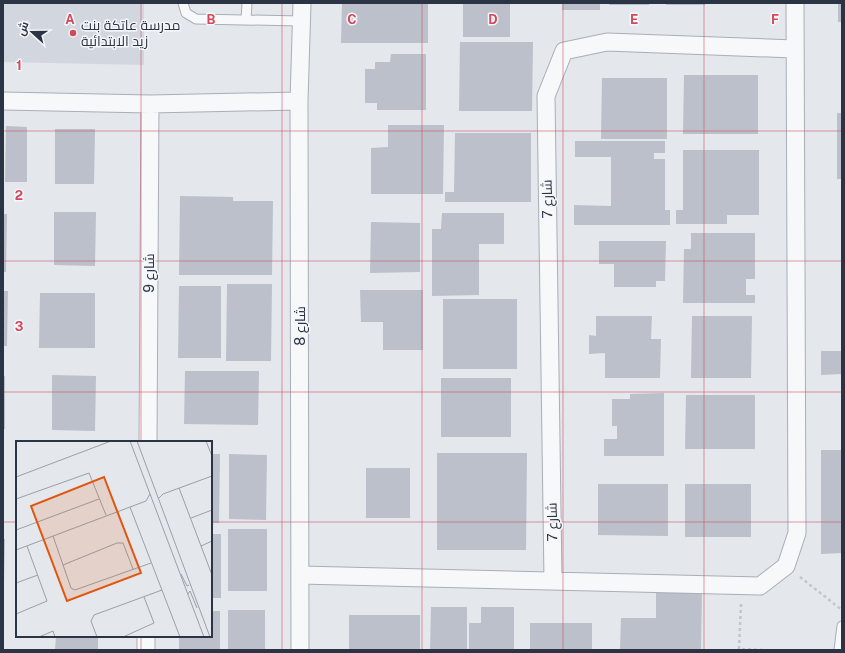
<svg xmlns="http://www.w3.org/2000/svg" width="845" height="653" font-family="'Public Sans',Cairo,sans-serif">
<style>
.built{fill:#d2d6de}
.building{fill:#bbc0ca}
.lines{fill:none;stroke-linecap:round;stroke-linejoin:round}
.service-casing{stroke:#a9aeb7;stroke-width:11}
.minor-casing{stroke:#a9aeb7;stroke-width:19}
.path{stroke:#c2c5cb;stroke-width:2.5;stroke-dasharray:3 3;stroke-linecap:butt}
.service{stroke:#f7f8fa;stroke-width:9}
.minor{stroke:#f7f8fa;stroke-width:17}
.grid{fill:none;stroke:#d1495b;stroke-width:1;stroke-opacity:0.55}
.poi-dot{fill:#d1495b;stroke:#f4f6f9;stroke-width:1.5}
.labels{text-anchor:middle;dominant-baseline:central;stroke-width:3;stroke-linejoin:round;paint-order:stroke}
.poi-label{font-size:14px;fill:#2b3445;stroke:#f4f6f9;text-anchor:start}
.street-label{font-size:14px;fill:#2b3445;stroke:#f4f6f9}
.inset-road{fill:none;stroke:#9a9fa9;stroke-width:1}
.view{fill:#df570f;fill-opacity:0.15;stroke:#df570f;stroke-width:2}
.inset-edge{fill:none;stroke:#2b3445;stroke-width:2}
.grid-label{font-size:13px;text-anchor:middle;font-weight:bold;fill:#d1495b;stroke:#f4f6f9;stroke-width:3;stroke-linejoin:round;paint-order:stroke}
</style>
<rect width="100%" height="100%" fill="#e4e7ec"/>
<!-- built -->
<path class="built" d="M3,3H144V65L3,62Z"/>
<!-- building -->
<path class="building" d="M342,3H428V43H341Z
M463,3H510V37H463Z
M562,3H600V10H562Z
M609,3H649V5H609Z
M666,3H705V5H666Z
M838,3H842V22H838Z
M460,42H533L532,111H459Z
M391,54H426V110H377V103H365V69H375V62H390Z
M684,75H758V134H683Z
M602,78H667V139H601Z
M837,113H842V179H837Z
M388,125H444L443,194H371V148L388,147Z
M6,126L27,127V182H5Z
M55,129H95L94,184H55Z
M455,133H531V202H445V192H454Z
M575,141H665V153H654V159H665V210H670V225H574V205L611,206V157H575Z
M683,150H759V215H727V224H676V210H683Z
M180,196L233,197V201H273L272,275H179Z
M54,212H96L95,266L54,265Z
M442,213H504V244H479V295L432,296V229H441Z
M3,214H7L6,272H3Z
M371,222L420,223V272L370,273Z
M691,233H755V279H746V295H755V303H683L684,249H691Z
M599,241H666L665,281H656V287H614V264H599Z
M227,284H272L271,361H226Z
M179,286H221V358H178Z
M360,290H423V350H383V322H361Z
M3,291H8L7,346H3Z
M40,293H95V348H39Z
M443,299H517V369H443Z
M596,316H652L651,339H661L660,378H605V353L589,354V335L596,336Z
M692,316H752L751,378H691Z
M821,351H842V374L821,375Z
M185,371H259L258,425L184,424Z
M52,375L96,376L95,431L52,430Z
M3,376H5V429H3Z
M441,378H511V437H441Z
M664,393V456H604V439H617V426H612V399H630V394Z
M686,395H755V449H685Z
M821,450H842V553L821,554Z
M437,453H527L526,550H437Z
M211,454H220L219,523H211Z
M229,454L267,455L266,520L229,519Z
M366,468H410V518H366Z
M598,484H668V536L598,535Z
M685,484H751V537H685Z
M228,529H267V591H228Z
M211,534H221V598H211Z
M3,539H5L4,582H3Z
M656,588H702L701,650H620L621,618H656Z
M431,607H467V650H430Z
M481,607H514V650H469V623H481Z
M228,610H265V650H228Z
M211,611H220V650H179V636H211Z
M349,615H420V650H349Z
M530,623H592V650H530Z
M56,636H98V650H55Z"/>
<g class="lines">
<defs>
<path id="service" d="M183,3L186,13L196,19L301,21
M246,20L247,3
M839,650L842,626"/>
<path id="minor" d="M3,101L150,104L299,101
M148,442L150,104
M300,575L760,586L786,566L797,533L795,3
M553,580L546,96L564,51L607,42L794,49
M146,650V636
M300,650L299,101L302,3"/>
</defs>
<!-- service casing -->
<use href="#service" class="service-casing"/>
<!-- minor casing -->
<use href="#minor" class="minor-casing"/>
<!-- path -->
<path class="path" d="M800,577L842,610
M741,604L739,649L764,650"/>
<!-- service -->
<use href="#service" class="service"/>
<!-- minor -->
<use href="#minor" class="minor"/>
</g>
<!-- grid -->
<path class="grid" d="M141,3V442M282,3V650M422,3V650M563,3V650M704,3V650M3,131H842M3,261H842M3,392H842M3,522H17M211,522H842M141,636V650"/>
<!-- markers -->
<circle class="poi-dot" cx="73" cy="33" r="4"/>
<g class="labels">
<!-- poi labels -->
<g class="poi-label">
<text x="81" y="25">مدرسة عاتكة بنت<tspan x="81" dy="16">زيد الابتدائية</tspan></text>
</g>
<!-- street labels -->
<g class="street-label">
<text transform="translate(547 199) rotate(-91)">شارع 7</text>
<text transform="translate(149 273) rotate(-90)">شارع 9</text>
<text transform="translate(300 326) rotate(-90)">شارع 8</text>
<text transform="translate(552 522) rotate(-91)">شارع 7</text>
</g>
</g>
<!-- overview -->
<g transform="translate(16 441)">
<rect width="196" height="196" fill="#e4e7ec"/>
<path class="inset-road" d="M114,0L188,196M121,0L194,196M190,0L196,15M0,36L95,0M163,47L196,134M0,58L73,32L90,74M142,58L147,53L196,35M114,66L164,196M175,77L196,69M0,89L83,58M37,95L55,147L59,149L135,122M185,105L196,100M0,109L130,60L134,53M47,124L101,102H107L117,128M165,133L171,145L173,144M0,142L22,134M172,153L174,150L181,167M0,173L31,160L11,105M23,196L37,190L39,196M81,196L75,180L78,174L146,149M107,196L138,182L128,156"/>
<path class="view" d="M88,36L125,132L51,160L15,65Z"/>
<rect width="196" height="196" class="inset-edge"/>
</g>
<g class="grid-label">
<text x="70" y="24">A</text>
<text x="211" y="24">B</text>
<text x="352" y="24">C</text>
<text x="493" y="24">D</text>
<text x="634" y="24">E</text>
<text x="775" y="24">F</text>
<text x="19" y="70">1</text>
<text x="19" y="200">2</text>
<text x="19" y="331">3</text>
</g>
<!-- border -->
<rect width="845" height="653" fill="none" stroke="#2b3445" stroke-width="8"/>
<!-- north arrow -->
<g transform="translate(32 32) rotate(291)" stroke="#f4f6f9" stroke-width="3" paint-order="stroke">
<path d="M0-3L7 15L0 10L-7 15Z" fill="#2b3445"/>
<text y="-6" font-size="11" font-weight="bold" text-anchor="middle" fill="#2b3445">ش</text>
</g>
</svg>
